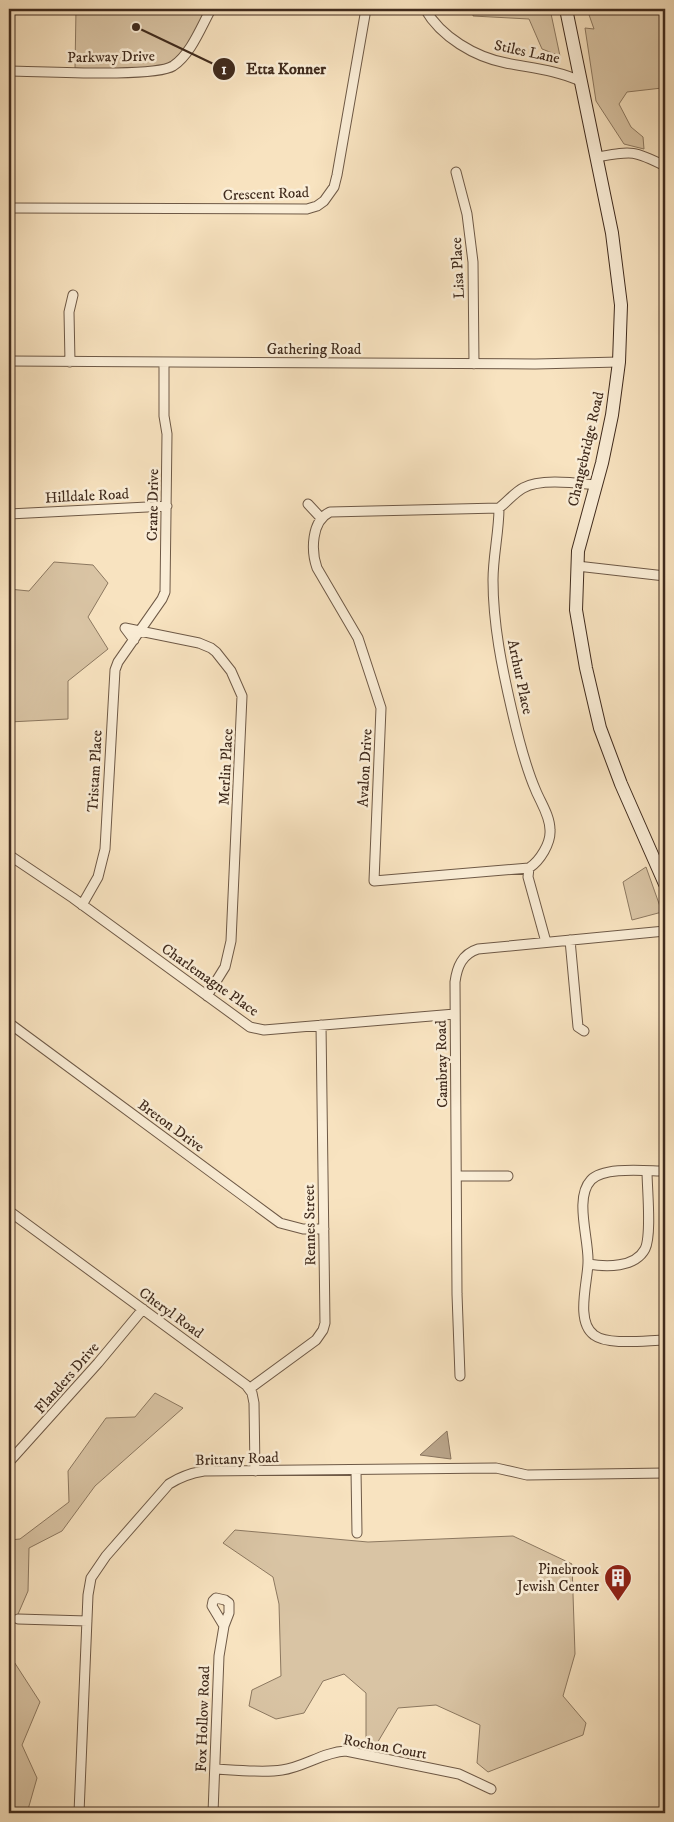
<svg xmlns="http://www.w3.org/2000/svg" width="674" height="1822" font-family="'IM FELL DW Pica',serif">
<style>
.green{fill:#d9c4a4;stroke:#8c7860}
.water{fill:#b9a489;stroke:#89745e}
.lines{fill:none;stroke-linecap:round;stroke-linejoin:round}
.street-casing{stroke:#6e5946;stroke-width:11}
.secondary-casing{stroke:#402b1d;stroke-width:14}
.street{stroke:#faedd6;stroke-width:9}
.secondary{stroke:#faedd6;stroke-width:12}
.labels{text-anchor:middle;dominant-baseline:central;stroke-width:5;stroke-linejoin:round;paint-order:stroke}
.street-label{font-size:15px;fill:#402b1d;stroke:#faedd6}
.poi-label{font-size:15px;fill:#402b1d;stroke:#faedd6;text-anchor:end}
.leader{fill:none;stroke:#402b1d;stroke-width:2}
.callout-dot{fill:#402b1d;stroke:#faedd6;stroke-width:2}
.mark-label{font-size:15px;text-anchor:middle;font-weight:bold;fill:#fff}
.callout-label{font-size:16px;text-anchor:middle;font-weight:bold;fill:#402b1d;stroke:#faedd6;stroke-width:5;stroke-linejoin:round;paint-order:stroke}
</style>
<rect width="100%" height="100%" fill="#f8e3c0"/>
<filter id="stains"><feTurbulence type="fractalNoise" baseFrequency=".004" numOctaves="4"/><feColorMatrix values="0 0 0 0 .2 0 0 0 0 .09 0 0 0 0 .02 0 0 0 .5 -.17"/></filter>
<radialGradient id="worn" r=".72"><stop offset=".6" stop-color="#630" stop-opacity="0"/><stop offset="1" stop-color="#630" stop-opacity=".3"/></radialGradient>
<!-- green -->
<path class="green" d="M76,9H207C195,30 184,60 159,67L97,69L75,68Z
M473,9H550L560,56L542,49L529,19L473,16Z
M587,9H665V148L662,146V88L627,92L619,104L631,127L643,137L644,149L624,144L596,101L585,28L594,29Z
M54,562L93,565L108,583L88,617L108,649L68,681V719L9,722V589L29,591Z
M646,867L662,912L632,920L623,882Z
M155,1393L183,1408L95,1486L62,1531L29,1548L28,1591L9,1635V1540L20,1539L69,1502L68,1471L106,1418L135,1417Z
M235,1530L368,1542L513,1536L572,1564L575,1654L563,1696L586,1723L583,1735L488,1772L477,1763L480,1725L436,1705L398,1708L376,1745L366,1743V1693L344,1674L323,1681L304,1713L276,1719L249,1706L252,1690L281,1676L279,1604L273,1577L223,1543Z
M9,1654L40,1702L22,1745L37,1778L27,1813H9Z"/>
<!-- water -->
<path class="water" d="M447,1431L451,1459L420,1455Z"/>
<g class="lines">
<defs>
<path id="street" d="M425,9C441,37 475,57 506,63C531,68 557,70 580,81
M9,71C38,71 154,78 173,66C191,54 201,27 211,9
M597,157C632,151 633,150 665,166
M456,172L467,214L473,262L474,364
M9,208L307,209L317,206L324,201L334,187L337,175L366,9
M9,361L535,364L619,362
M70,362L69,312L73,295
M308,504L321,518
M499,508L330,512C311,521 311,551 317,568L358,638L381,708L374,881L529,868
M9,514L167,506
M577,566L665,576
M134,640L125,628L199,643L211,648L216,652L231,671L242,696L231,941L225,967L207,996
M9,855L73,898L250,1027L264,1030L455,1014
M82,905L98,877L105,849L115,670L118,662L162,599L165,592L167,434L164,416V362
M570,940L578,1027L584,1031
M546,942L528,877L529,868C540,861 551,843 550,830C550,816 541,803 536,791C525,766 518,737 512,711C502,668 493,624 493,580C493,556 499,532 499,508C507,502 514,493 523,488C540,478 576,483 596,485
M9,1023L280,1223L303,1229H324
M665,1171C647,1171 604,1166 591,1180C574,1198 589,1239 588,1262C588,1281 575,1321 594,1335C608,1346 648,1340 665,1340
M457,1176H508
M9,1211L246,1385L252,1393L254,1403L255,1471
M588,1264C606,1267 635,1268 645,1249C652,1235 647,1189 647,1171
M460,1376L457,1294L455,982C457,967 462,954 478,949L665,931
M249,1389L316,1340L323,1330L325,1323L321,1025
M9,1462L98,1363L143,1309
M356,1470L357,1533
M216,1598L225,1600L229,1603V1613L224,1626L212,1606L213,1601Z
M18,1619L87,1621
M215,1769C234,1770 264,1773 282,1770C304,1767 323,1752 346,1751L459,1774L491,1789
M79,1813L88,1595L91,1578L106,1556L169,1484C180,1477 191,1473 204,1471L496,1468L527,1475L665,1473
M213,1813L219,1656L224,1626"/>
<path id="secondary" d="M566,9L612,233L621,305L619,362L612,415L602,463L578,551L576,610L586,668L600,728L621,784L665,884"/>
</defs>
<!-- street casing -->
<use href="#street" class="street-casing"/>
<!-- secondary casing -->
<use href="#secondary" class="secondary-casing"/>
<!-- street -->
<use href="#street" class="street"/>
<!-- secondary -->
<use href="#secondary" class="secondary"/>
</g>
<!-- icons -->
<defs>
<symbol id="building-pin" viewBox="-11 -11 22 30"><path d="M0 17L-7.5 6A9.5 9.5 0 1 1 7.5 6Z" fill="#8f2418" stroke="#faedd6"/><path d="M-4-6H4V6H1V3H-1V6H-4ZM-2.5-4.3h1.7v1.8h-1.7ZM.8-4.3h1.7v1.8H.8ZM-2.5-1h1.7V.8h-1.7ZM.8-1h1.7V.8H.8Z" fill="#fff"/></symbol>
</defs>
<g fill-rule="evenodd">
<use href="#building-pin" x="602" y="1562" width="32" height="43"/>
</g>
<g class="labels">
<!-- street labels -->
<g class="street-label">
<text transform="translate(527 52) rotate(12)">Stiles Lane</text>
<text transform="translate(111 57) rotate(-1)">Parkway Drive</text>
<text transform="translate(266 194) rotate(-2)">Crescent Road</text>
<text transform="translate(458 268) rotate(-93)">Lisa Place</text>
<text x="314" y="349">Gathering Road</text>
<text transform="translate(586 449) rotate(-77)">Changebridge Road</text>
<text transform="translate(87 496) rotate(-3)">Hilldale Road</text>
<text transform="translate(153 505) rotate(-89)">Crane Drive</text>
<text transform="translate(520 677) rotate(78)">Arthur Place</text>
<text transform="translate(226 767) rotate(-87)">Merlin Place</text>
<text transform="translate(365 768) rotate(-87)">Avalon Drive</text>
<text transform="translate(95 771) rotate(-87)">Tristam Place</text>
<text transform="translate(210 980) rotate(35)">Charlemagne Place</text>
<text transform="translate(442 1064) rotate(-91)">Cambray Road</text>
<text transform="translate(171 1126) rotate(36)">Breton Drive</text>
<text transform="translate(310 1225) rotate(-91)">Rennes Street</text>
<text transform="translate(171 1313) rotate(36)">Cheryl Road</text>
<text transform="translate(67 1378) rotate(-49)">Flanders Drive</text>
<text transform="translate(237 1459) rotate(-2)">Brittany Road</text>
<text transform="translate(203 1719) rotate(-88)">Fox Hollow Road</text>
<text transform="translate(385 1747) rotate(10)">Rochon Court</text>
</g>
<!-- poi labels -->
<g class="poi-label">
<text x="599" y="1569">Pinebrook<tspan x="599" dy="17">Jewish Center</tspan></text>
</g>
</g>
<!-- callouts -->
<path class="leader" d="M136 27L224 69"/>
<g class="callout-dot">
<circle cx="136" cy="27" r="5"/>
<circle cx="224" cy="69" r="12"/>
</g>
<g class="mark-label">
<text x="224" y="74">1</text>
</g>
<g class="callout-label">
<text x="286" y="74">Etta Konner</text>
</g>
<!-- margin -->
<rect width="674" height="1822" fill="none" stroke="#f8e3c0" stroke-width="30"/>
<rect x="10" y="10" width="654" height="1802" fill="none" stroke="#402b1d" stroke-width="2.5"/>
<rect x="15" y="15" width="644" height="1792" fill="none" stroke="#402b1d"/>
<rect width="100%" height="100%" filter="url(#stains)"/>
<rect width="100%" height="100%" fill="url(#worn)"/>
</svg>
